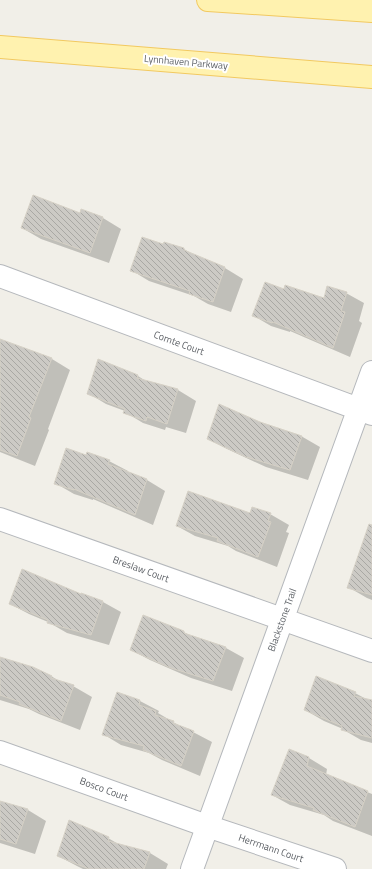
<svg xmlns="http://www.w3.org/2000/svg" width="372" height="869" font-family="'Titillium Web',sans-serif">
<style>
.shadow{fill:#0003}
.building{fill:url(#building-back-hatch);stroke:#d6d1c6}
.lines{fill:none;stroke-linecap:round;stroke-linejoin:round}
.minor-casing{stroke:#b5b8bc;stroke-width:24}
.major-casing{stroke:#f2c960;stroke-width:24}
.minor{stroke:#fff;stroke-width:22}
.major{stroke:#fff2af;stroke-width:22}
.labels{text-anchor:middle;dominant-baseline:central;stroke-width:4;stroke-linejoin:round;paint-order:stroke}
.street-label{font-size:10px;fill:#5f6368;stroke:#fff}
</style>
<defs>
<pattern id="building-back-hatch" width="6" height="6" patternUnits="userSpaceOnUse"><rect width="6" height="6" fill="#cccac5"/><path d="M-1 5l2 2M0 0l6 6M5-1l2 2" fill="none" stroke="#a9a8a4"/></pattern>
</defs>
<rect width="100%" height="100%" fill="#f1efe8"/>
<!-- shadow -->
<path class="shadow" d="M82,210L103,218L121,229L109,263L41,239L22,228L80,214Z
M164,245L184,249L195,256L225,268L243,279L231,312L208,304L194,296L149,281L131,270Z
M284,290L325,300L346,293L364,303L359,321L362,323L350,357L290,331V332L271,326L254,316Z
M0,340L52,359L70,370L48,429L49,430L35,466L0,452Z
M99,360L138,376L149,383L178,390L196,401L186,433L166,427L165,430L143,423L125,412V411L106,404L88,393Z
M260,423L301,436L320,447L308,480L266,467L227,449L208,439Z
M87,457L109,461L128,471L127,472L147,480L165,491L153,525L93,499V500L74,494L55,483Z
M250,514H270L289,525L286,532L289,533L277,567L236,551L228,546L195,536L177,526Z
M372,558V600L367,598L348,587Z
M82,594L103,602L121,612L109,645L67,633L48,622L29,614L10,604Z
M184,632L192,637L226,648L244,658L232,691L191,678L150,660L131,650Z
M0,658L51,676L61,682L73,686L92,697L80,730L39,714L29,709L0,700Z
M117,693L140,701L159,711L158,713L185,729L193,732L212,742L200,776L162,760L149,753L121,745L103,734Z
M355,693L368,700L372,702V743L361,740L342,729H343L324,721L305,710Z
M309,758L327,769L326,775L372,794V836L333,821L324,815L290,805L272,795Z
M0,802L28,810L46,821L35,854L0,843Z
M108,838L120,845L150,853L168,864L166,869H83L77,866L58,856Z"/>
<!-- building -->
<path class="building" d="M33,195L80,213L81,209L103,217L90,253L21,228Z
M142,237L163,244L164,242L184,248V250L225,267L213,302L189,294L190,291L130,271Z
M265,282L284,289L285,285L324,298L327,286L347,292L341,311L345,312L333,348L273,322L272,323L252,316Z
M0,339L52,358L29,417L31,418L17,456L0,450Z
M98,359L138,375L137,378L178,389L167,424L147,417L146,421L123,413L125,409L87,394Z
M219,404L260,422L302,436L290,470L246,457L207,439Z
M66,448L86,455L87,452L110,460L108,464L147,479L135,515L74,489V490L54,484Z
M188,491L250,513L252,507L271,513L268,521L271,522L258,557L217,541L218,538L176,526Z
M369,524L372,525V595L347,588Z
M22,569L81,594V593L103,601L91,635L47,623L48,620L9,604Z
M143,615L184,631V633L226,647L213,681L171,668L130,650Z
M0,657L33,667L52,676L51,678L74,685L61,721L19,704L20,702L0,695Z
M316,676L356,692L354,696L372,700V738L341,730L342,726L304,710Z
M117,692L140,700L139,705L156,711L155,715L174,721L173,723L194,731L181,766L143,750L144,746L102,735Z
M289,749L309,757L307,766L368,791L355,827L313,810L314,808L271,795Z
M0,801L28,809L16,844L0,839Z
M69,820L109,837L108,841L150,852L144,869H89L57,856Z"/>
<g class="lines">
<defs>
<path id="minor" d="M0,276L372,414
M0,519L372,651
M0,752L207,826L335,869
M192,869L372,372"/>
<path id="major" d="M208,0L372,11
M0,47L372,77"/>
</defs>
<!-- minor casing -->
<use href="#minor" class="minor-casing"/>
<!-- major casing -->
<use href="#major" class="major-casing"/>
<!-- minor -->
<use href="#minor" class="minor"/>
<!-- major -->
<use href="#major" class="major"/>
</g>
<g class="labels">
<!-- street labels -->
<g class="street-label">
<text transform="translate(186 62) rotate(5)">Lynnhaven Parkway</text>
<text transform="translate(179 343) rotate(20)">Comte Court</text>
<text transform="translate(141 569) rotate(20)">Breslaw Court</text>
<text transform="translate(282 620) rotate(-70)">Blackstone Trail</text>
<text transform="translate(104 789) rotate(20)">Bosco Court</text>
<text transform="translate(271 848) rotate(19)">Herrmann Court</text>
</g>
</g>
</svg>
